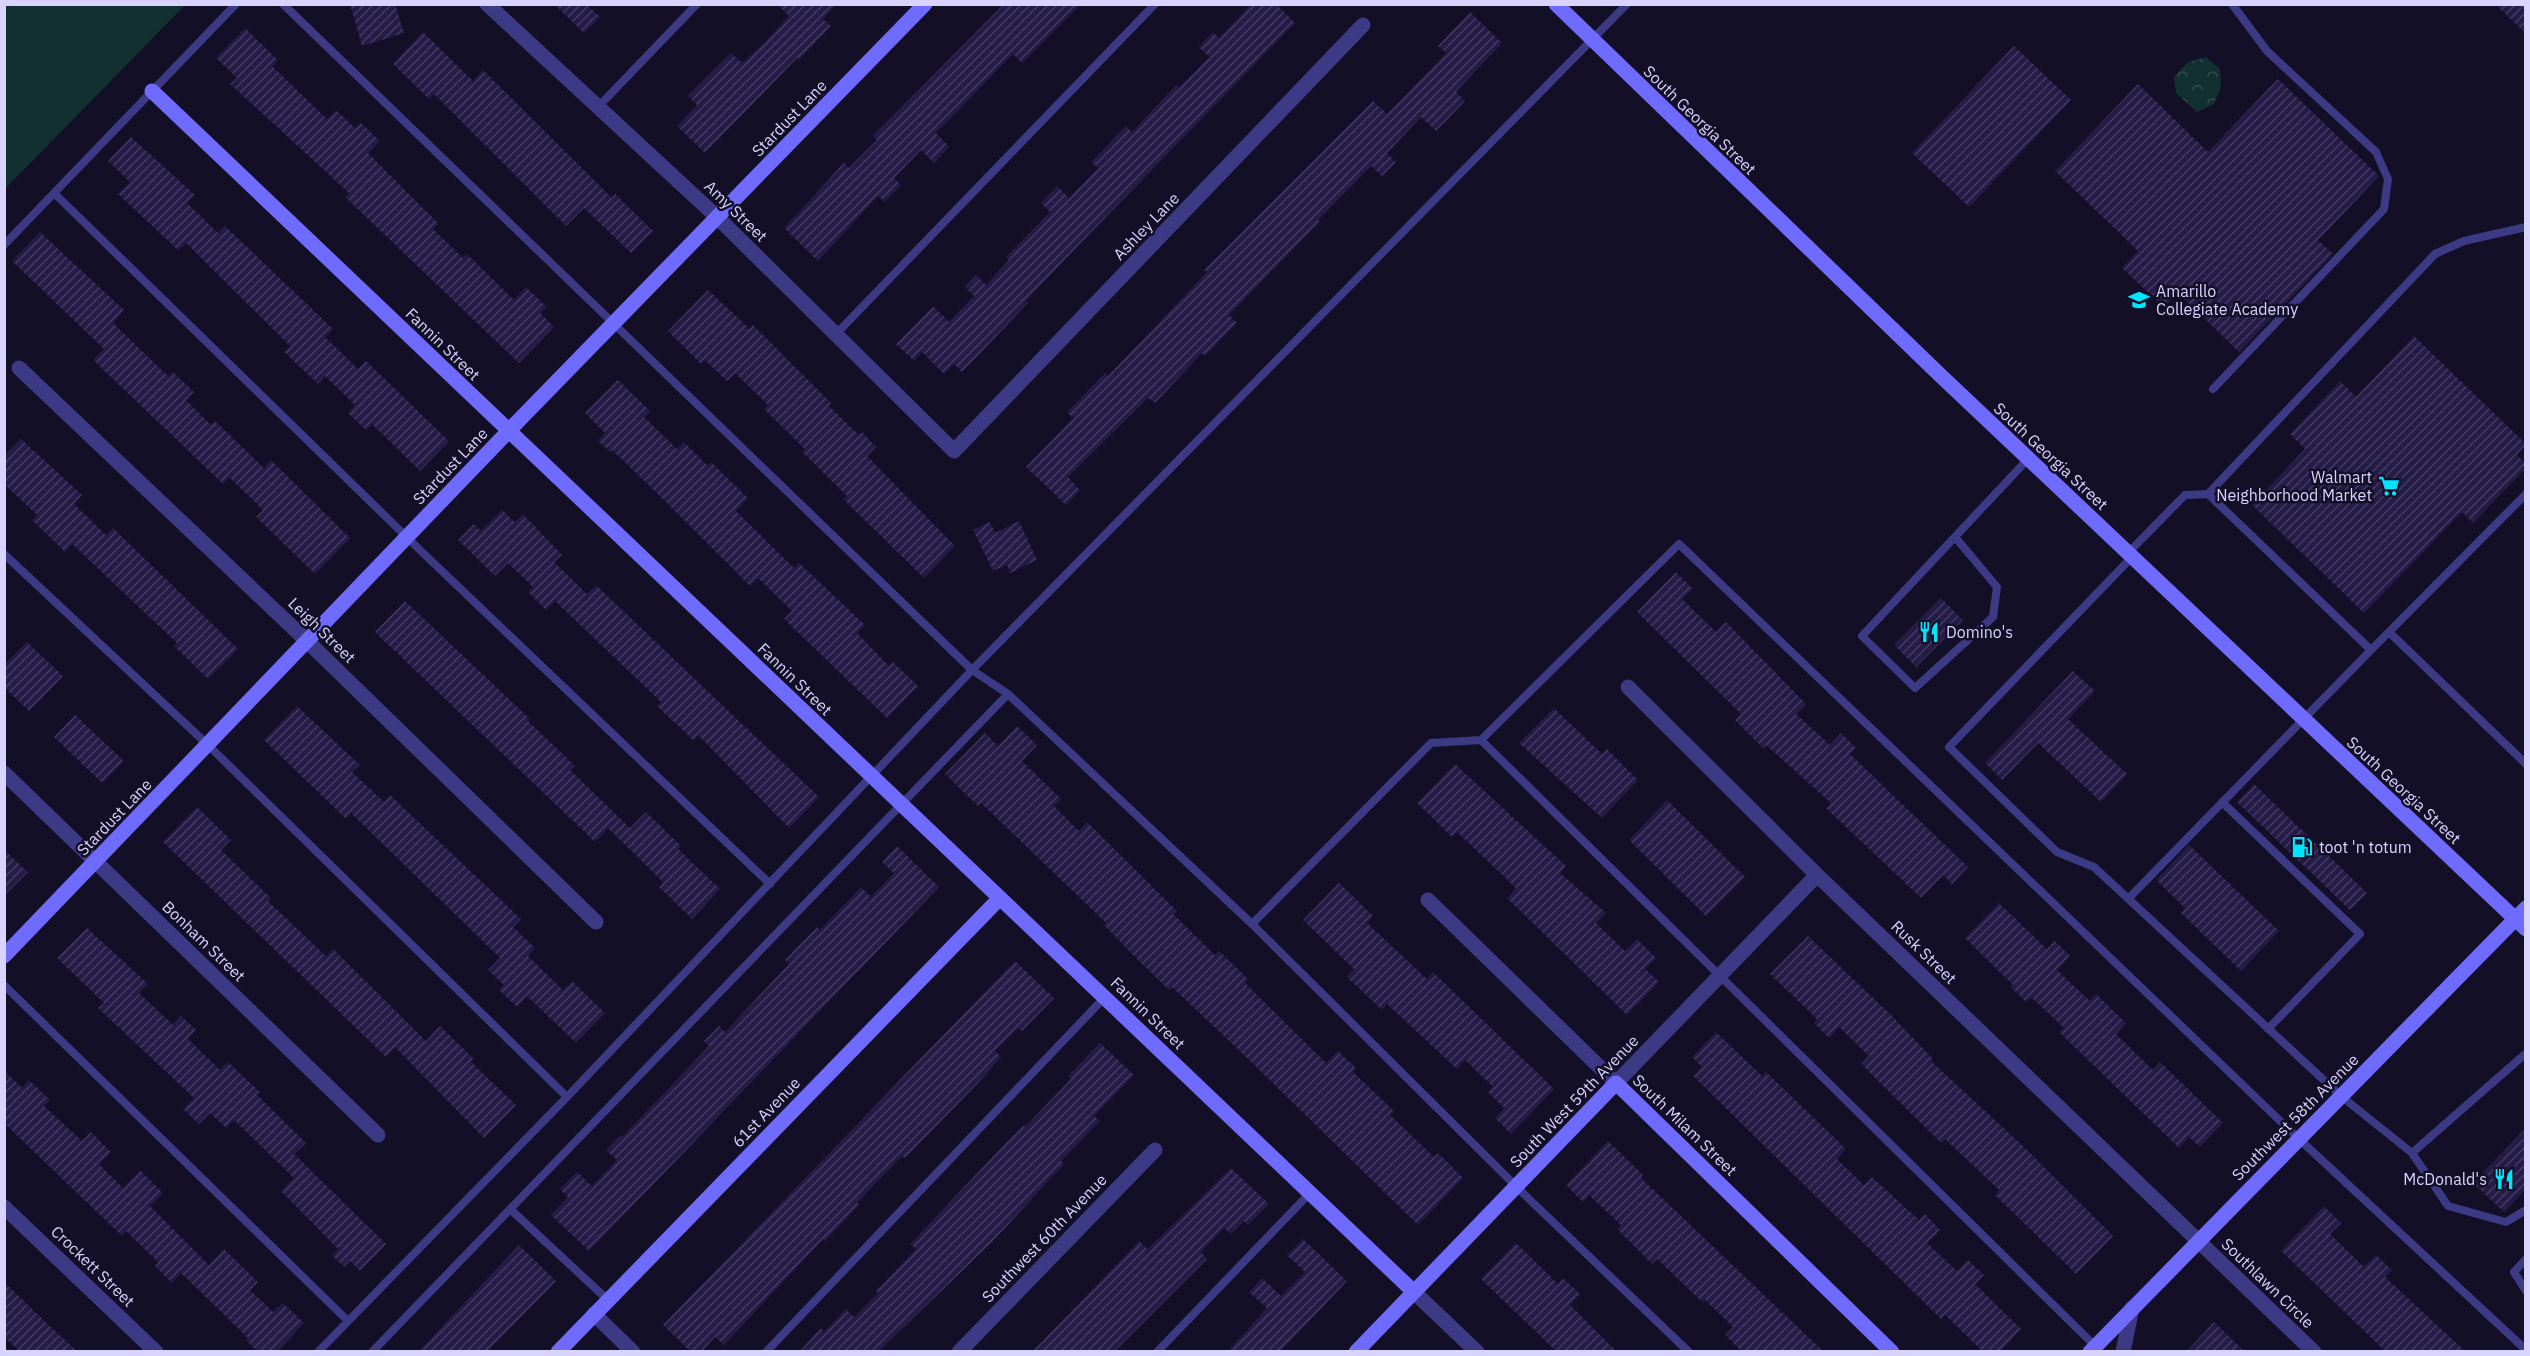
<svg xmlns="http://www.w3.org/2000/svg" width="2530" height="1356" font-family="'IBM Plex Sans',sans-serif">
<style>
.green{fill:#12302f}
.forest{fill:url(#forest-crowns)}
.building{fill:url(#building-hatch)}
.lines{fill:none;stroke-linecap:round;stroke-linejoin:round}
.lane{stroke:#3d3a85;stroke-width:8}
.street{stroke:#3d3a85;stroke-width:15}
.secondary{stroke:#6f6bff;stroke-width:15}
.labels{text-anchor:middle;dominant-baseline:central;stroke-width:5;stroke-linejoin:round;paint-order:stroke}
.street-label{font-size:16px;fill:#d9d4ff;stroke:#130f26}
.poi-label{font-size:16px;fill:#d9d4ff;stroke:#130f26;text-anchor:start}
</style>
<defs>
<pattern id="forest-crowns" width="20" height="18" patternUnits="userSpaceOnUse" patternTransform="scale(1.5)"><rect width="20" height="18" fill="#12302f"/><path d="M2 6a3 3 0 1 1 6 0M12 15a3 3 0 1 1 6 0" fill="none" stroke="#344d4e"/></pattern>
<pattern id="building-hatch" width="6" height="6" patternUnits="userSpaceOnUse" patternTransform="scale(1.5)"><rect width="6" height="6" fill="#241b47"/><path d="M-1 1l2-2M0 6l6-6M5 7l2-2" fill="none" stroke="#433b63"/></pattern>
</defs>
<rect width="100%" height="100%" fill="#130f26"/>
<!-- green -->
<path class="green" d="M5,4L185,5L5,189L4,5Z"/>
<!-- forest -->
<path class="forest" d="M2206,57L2220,69L2221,87L2214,104L2197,112L2176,93L2174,77L2188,62Z"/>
<!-- building -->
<path class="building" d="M350,4H395L404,33L362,46Z
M554,4H586L600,17L584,33Z
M777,4H837L823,19L831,26L799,60L797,58L705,153L677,126L697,105L688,96L731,53L742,63L763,44L789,16Z
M1004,4H1081L1022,63L1013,54L936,133L949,147L934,163L921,150L894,178L901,185L885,202L878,196L818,261L784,228L844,163L849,168L877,140L873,136Z
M1251,4H1276L1295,23L1070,254L1026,301L1028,303L962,372L954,364L944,374L922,352L914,361L896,344L933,306L949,322L974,296L965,287L976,275L986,285L1009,260L1006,257L1050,212L1041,203L1057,186L1069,198L1098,168L1091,162L1126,126L1132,132L1176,85L1179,88L1209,57L1199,47L1213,32L1219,38Z
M2495,4H2526V34Z
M1470,12L1502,43L1456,92L1465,101L1436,131L1421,117L1387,153L1396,162L1382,176L1371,166L1318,220L1320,222L1229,315L1237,323L1205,356L1202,353L1155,403L1148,398L1068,477L1080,490L1066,505L1026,467L1073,418L1067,412L1105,373L1108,376L1207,272L1204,270L1373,101L1387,114L1446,53L1438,46Z
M245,28L278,60L272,66L327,119L336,110L355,128L361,123L380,141L368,153L438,223L433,229L463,258L467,254L514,300L526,287L547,307L540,313L554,327L519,363L345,197L349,193L230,84L237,78L216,58Z
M423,32L473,81L483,70L612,198L615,194L653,231L631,253L584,208L566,226L434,94L429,99L393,64Z
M2014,46L2071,100L1969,207L1912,153Z
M2278,79L2379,176L2318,240L2333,254L2239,352L2178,293L2164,307L2122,268L2138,251L2055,171L2138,84L2208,152Z
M131,137L195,195L187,203L218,233L225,226L333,329L325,337L358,369L366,361L449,441L420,471L372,424L366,430L348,413L355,405L325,376L318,384L284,352L290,346L186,243L178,250L118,194L130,182L108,161Z
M40,232L124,310L113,323L168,376L173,372L194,392L186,400L211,425L215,421L264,468L271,460L350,538L315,574L256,517L263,510L229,477L223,484L93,360L104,349L12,261Z
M708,290L750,329L753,325L831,403L829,406L859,435L862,432L876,447L867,456L955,546L924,578L843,499L847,496L802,452L805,449L764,409L768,405L735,373L727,381L705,360L701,364L668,331Z
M2414,336L2526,444L2517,455L2526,464V468L2473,523L2462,512L2364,613L2252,505L2305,449L2290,434L2340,381L2356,397Z
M618,380L650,411L644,417L677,449L684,442L708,466L711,462L748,498L736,511L794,568L799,563L844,605L865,625L857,633L889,666L893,662L918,686L887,718L784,619L792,611L758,578L750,586L661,497L612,450L610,452L598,441L605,433L585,413Z
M21,439L82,495L74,504L106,535L113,528L238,649L208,679L174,646L177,643L72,544L65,552L32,520L37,515L4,484V456Z
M502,510L515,522L523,514L562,555L554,562L587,594L596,585L819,797L789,828L698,735L693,740L657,706L661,702L555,601L546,610L528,592L533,587L508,563L495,576L458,540L474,524L481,531Z
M1019,521L1037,560L1010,573L1007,565L993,571L973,530L990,522L995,533Z
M1676,572L1693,589L1682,599L1716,632L1726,622L1806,704L1796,714L1830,745L1841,733L1856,748L1850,754L1968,867L1952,884L1943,875L1921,898L1826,808L1831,803L1766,745L1763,748L1735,720L1741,714L1637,612Z
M1941,598L1963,620L1916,667L1894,645Z
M405,601L530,719L528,721L575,766L570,770L630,828L646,812L681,846L678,849L720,889L692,919L659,887L663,882L608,828L595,842L375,632Z
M27,642L63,676L29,711L4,687V665Z
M2073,671L2095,691L2068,719L2127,774L2101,802L2038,743L2002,780L1985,763Z
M297,706L360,765L352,772L384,802L390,795L521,919L513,927L535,948L528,956L563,990L572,981L605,1013L576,1043L527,996L517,1007L499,990L504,985L488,970L500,958L351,813L346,819L264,740Z
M1554,708L1602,754L1607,749L1638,780L1602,818L1519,743Z
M75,715L124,761L102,783L54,737Z
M1017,726L1037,745L1022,761L1061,799L1054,806L1079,831L1087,822L1177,911L1173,914L1215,955L1219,951L1248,979L1245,983L1326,1063L1338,1051L1356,1068L1353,1072L1394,1111L1390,1115L1434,1157L1438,1153L1463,1178L1418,1225L1245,1056L1172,987L1169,990L1140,962L1104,925L1106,923L981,803L978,806L945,774L985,733L998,746Z
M1455,764L1566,866L1560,873L1606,913L1596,923L1625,951L1637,939L1656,958L1645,969L1659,982L1627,1015L1507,898L1516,888L1457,832L1452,837L1417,803Z
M2254,784L2367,893L2350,910L2237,802Z
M1667,800L1745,877L1706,916L1629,840Z
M197,807L231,840L221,850L271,898L268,901L326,956L333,949L426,1041L440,1026L474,1059L471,1062L516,1105L484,1138L395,1047L386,1057L163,842Z
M2189,845L2279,931L2241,971L2181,913L2185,908L2156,880Z
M897,846L939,887L589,1251L551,1215L568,1197L560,1189L577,1172L592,1186L617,1160L606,1150L621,1135L622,1137L709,1046L704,1041L719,1026L725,1032L789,964L785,960L817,927L820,930L861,887L871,897L894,873L882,862Z
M4,850L28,872L4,896Z
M1339,883L1373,916L1367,923L1427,979L1433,972L1554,1089L1511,1134L1495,1118L1504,1108L1488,1092L1493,1087L1465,1060L1457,1069L1387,1004L1382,1010L1347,977L1354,969L1303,920Z
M1999,903L2047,949L2055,941L2070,956L2057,970L2090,1001L2096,994L2126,1023L2116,1034L2153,1070L2160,1062L2223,1123L2200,1147L2189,1137L2179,1148L2059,1032L2064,1028L2031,997L2026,1002L2011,987L2013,985L1965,938Z
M87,928L148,984L139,993L173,1025L181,1016L196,1030L188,1039L220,1070L228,1062L260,1092L257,1095L306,1143L294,1154L386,1244L360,1271L350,1261L344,1267L332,1255L338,1249L281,1191L294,1178L234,1120L226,1128L210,1113L199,1124L183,1109L194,1098L98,1008L104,1003L57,958Z
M1808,936L1891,1015L1933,1059L1931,1061L2024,1147L2113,1236L2076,1274L1995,1195L1999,1190L1945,1139L1941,1143L1861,1064L1869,1056L1839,1027L1829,1038L1814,1023L1817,1019L1770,974Z
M1015,961L1054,998L1022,1031L1018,1028L995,1051L1001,1057L979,1082L905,1158L902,1156L857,1203L859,1205L825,1241L823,1239L724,1345L715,1337L701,1352H691L663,1325Z
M1716,1032L1762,1076L1766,1072L1846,1149L1837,1159L1864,1185L1872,1177L1919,1220L1925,1214L1940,1230L1927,1243L1957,1271L1968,1260L1984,1275L1975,1284L2021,1329L2000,1352H1983L1945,1315L1941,1319L1693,1076L1702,1067L1692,1057Z
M1100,1043L1134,1075L1094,1116L1100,1121L1061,1161L1064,1164L992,1242L878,1352H799L821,1328L824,1332L846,1309L854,1317L878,1293L876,1291L916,1249L910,1244L1023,1125L1025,1127L1071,1079L1068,1076Z
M4,1071L22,1088L29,1080L50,1100L44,1106L82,1141L91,1132L111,1152L99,1164L123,1188L140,1170L163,1193L150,1206L209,1265L224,1249L258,1282L250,1290L273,1312L283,1303L304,1323L277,1352H258L246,1340L248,1338L181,1273L172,1283L155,1266L158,1262L126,1231L122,1236L4,1123Z
M2526,1128V1189L2504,1212L2473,1183Z
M1608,1141L1643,1175L1641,1178L1824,1352H1742L1725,1335L1733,1327L1705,1300L1702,1302L1657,1259L1652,1264L1617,1229L1621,1225L1589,1195L1583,1202L1566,1185Z
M1231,1168L1269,1204L1248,1225L1244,1221L1231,1234L1224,1228L1201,1252L1207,1259L1114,1352H1032L1139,1241L1148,1249Z
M2324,1206L2341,1223L2330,1234L2364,1267L2376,1255L2392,1270L2385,1277L2466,1352H2386L2281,1251Z
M1303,1239L1347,1281L1280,1352H1227L1267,1308L1249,1292L1262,1278L1281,1296L1305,1272L1287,1255Z
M1516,1243L1558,1284L1563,1278L1580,1294L1570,1305L1617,1352H1557L1481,1279Z
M519,1245L556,1281L487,1352H418Z
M4,1282L55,1331L78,1352H20L4,1337Z
M2214,1322L2245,1352H2186Z"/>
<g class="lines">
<!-- lane -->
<path class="lane" d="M283,4L972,670L1008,694L1252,924L1529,1199L1689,1352
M598,107L697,4
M54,193L422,552L770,884
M4,245L236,4
M836,334L1155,4
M2213,389L2384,209L2388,179L2376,152L2267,51L2232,4
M2208,494L2371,650L2526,494
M1955,537L1997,587L1993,617L1915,688L1862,636L2028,459
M2128,553L2185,495L2208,494L2435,254L2464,241L2526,227
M4,554L208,745L567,1097
M2132,557L1949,747L2057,852L2094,867L2341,1096L2412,1153L2524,1055L2526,1057
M2389,632L2526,764
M1481,740L2095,1346
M2222,802L2360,934L2268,1029
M2128,899L2371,650
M1252,924L1431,743L1481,740L1679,544L2299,1139L2526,1350
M4,985L348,1321
M2412,1153L2448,1206L2506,1222L2526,1210
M510,1209L608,1300
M2526,1259L2514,1272L2526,1291
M318,1352L567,1097L972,670L1627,4
M372,1352L1008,694
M766,1352L1105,997
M1157,1352L1310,1193"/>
<!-- street -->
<path class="street" d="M487,4L717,217L954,451L1363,25
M19,368L307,641L596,922
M1628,687L1817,875L2314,1352
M4,773L378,1135
M1428,900L1616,1083L1817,875
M4,1207L156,1352
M1414,1292L1477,1352
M594,1314L633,1352
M959,1352L1155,1150
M2123,1352L2132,1308"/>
<!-- secondary -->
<path class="secondary" d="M1556,4L1941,376L2526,929
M152,91L1414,1292
M4,956L525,414L925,4
M558,1352L1000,898
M1356,1352L1616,1083L1892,1352
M2090,1352L2526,908"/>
</g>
<!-- icons -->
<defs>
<symbol id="school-bare" viewBox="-9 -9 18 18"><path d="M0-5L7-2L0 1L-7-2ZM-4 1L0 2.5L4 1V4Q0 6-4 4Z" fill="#00e5ff" stroke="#130f26" stroke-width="2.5" paint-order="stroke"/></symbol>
<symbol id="supermarket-bare" viewBox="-9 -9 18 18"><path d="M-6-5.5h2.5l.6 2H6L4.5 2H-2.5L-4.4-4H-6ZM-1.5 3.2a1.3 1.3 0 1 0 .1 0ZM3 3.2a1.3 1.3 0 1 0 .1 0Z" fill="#00e5ff" stroke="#130f26" stroke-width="2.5" paint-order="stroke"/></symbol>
<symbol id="restaurant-bare" viewBox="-9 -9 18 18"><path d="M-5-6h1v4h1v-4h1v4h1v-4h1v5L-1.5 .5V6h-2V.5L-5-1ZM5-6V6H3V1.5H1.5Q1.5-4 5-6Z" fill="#00e5ff" stroke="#130f26" stroke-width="2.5" paint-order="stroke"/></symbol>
<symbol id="fuel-bare" viewBox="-9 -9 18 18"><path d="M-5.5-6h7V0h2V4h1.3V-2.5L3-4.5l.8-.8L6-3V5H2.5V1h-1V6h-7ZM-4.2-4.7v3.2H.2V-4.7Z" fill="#00e5ff" stroke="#130f26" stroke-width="2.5" paint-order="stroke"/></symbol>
</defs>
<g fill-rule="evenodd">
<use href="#school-bare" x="2124" y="285" width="30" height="30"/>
<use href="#supermarket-bare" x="2374" y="471" width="30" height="30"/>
<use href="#restaurant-bare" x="1914" y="617" width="30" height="30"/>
<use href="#fuel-bare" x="2287" y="832" width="30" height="30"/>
<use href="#restaurant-bare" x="2489" y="1164" width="30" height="30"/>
</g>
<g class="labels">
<!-- street labels -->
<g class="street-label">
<text transform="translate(789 118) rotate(-46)">Stardust Lane</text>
<text transform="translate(1700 120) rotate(44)">South Georgia Street</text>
<text transform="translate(736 211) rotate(44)">Amy Street</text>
<text transform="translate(1146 226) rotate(-46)">Ashley Lane</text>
<text transform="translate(443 344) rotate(44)">Fannin Street</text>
<text transform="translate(2051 456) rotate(43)">South Georgia Street</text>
<text transform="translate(450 466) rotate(-46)">Stardust Lane</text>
<text transform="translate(322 630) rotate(44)">Leigh Street</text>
<text transform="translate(795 679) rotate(44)">Fannin Street</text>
<text transform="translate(2404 790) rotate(43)">South Georgia Street</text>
<text transform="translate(114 817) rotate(-46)">Stardust Lane</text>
<text transform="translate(204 941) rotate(44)">Bonham Street</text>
<text transform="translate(1924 952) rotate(44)">Rusk Street</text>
<text transform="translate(1148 1013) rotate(44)">Fannin Street</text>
<text transform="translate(1574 1101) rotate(-46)">South West 59th Avenue</text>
<text transform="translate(766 1112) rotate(-46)">61st Avenue</text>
<text transform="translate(2295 1117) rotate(-45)">Southwest 58th Avenue</text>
<text transform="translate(1685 1125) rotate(44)">South Milam Street</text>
<text transform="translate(1044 1238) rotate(-46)">Southwest 60th Avenue</text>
<text transform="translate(93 1266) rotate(44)">Crockett Street</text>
<text transform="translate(2268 1283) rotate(44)">Southlawn Circle</text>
</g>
<!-- poi labels -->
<g class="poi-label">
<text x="2156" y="291">Amarillo<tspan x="2156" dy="18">Collegiate Academy</tspan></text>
<text x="2372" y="477" text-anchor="end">Walmart<tspan x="2372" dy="18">Neighborhood Market</tspan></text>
<text x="1946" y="632">Domino's</text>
<text x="2319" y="847">toot 'n totum</text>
<text x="2487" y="1179" text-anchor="end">McDonald's</text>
</g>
</g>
<!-- border -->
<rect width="2530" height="1356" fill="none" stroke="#d9d4ff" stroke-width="12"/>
</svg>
